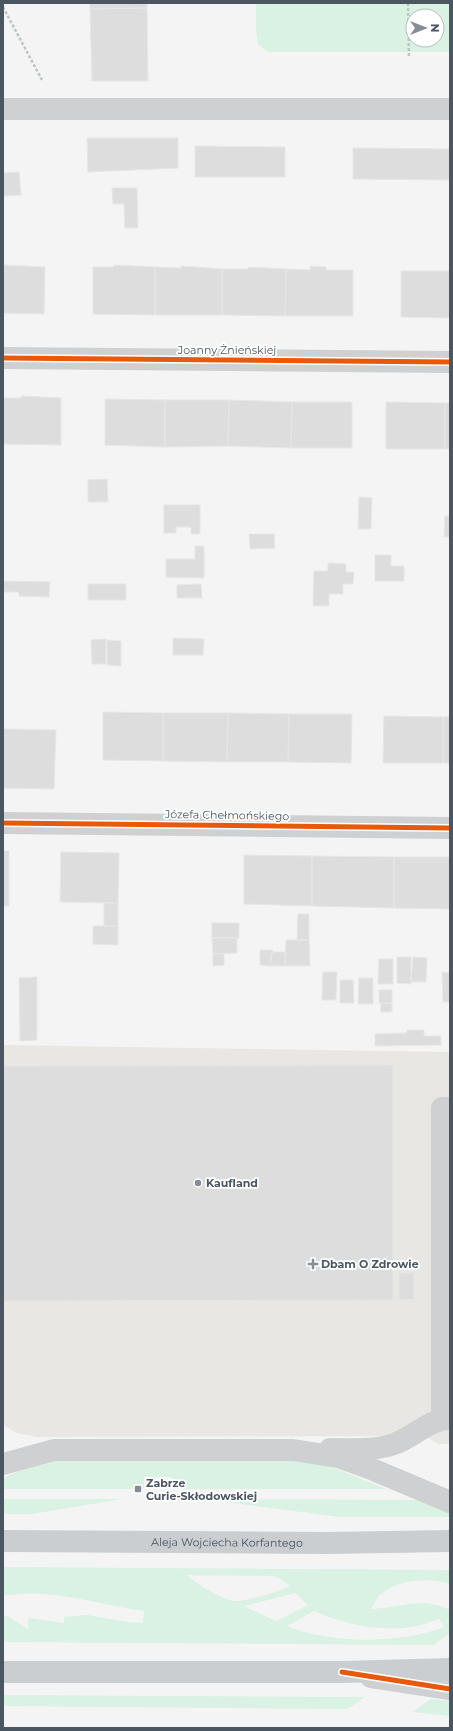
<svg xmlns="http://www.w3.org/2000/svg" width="453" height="1731" font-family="Montserrat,sans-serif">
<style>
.commercial{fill:#e8e7e3}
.green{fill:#d9f2e3;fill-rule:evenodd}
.building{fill:#ddddde;stroke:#e5e6e7}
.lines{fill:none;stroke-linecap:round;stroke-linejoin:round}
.path{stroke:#bcc7c4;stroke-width:2.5;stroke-dasharray:3 2;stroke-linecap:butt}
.minor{stroke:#ced0d2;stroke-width:22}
.major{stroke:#caced1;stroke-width:22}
.cycleway-casing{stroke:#fff;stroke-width:8}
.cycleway{stroke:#e8590c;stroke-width:5}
.poi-dot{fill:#868d94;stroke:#fff;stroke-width:1.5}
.labels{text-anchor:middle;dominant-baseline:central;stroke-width:3.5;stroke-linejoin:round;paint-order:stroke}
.street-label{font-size:11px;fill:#4a5661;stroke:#fff}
.poi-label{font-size:11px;font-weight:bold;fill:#4a5661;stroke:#fff;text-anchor:start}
</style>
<rect width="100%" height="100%" fill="#f4f4f4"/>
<!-- commercial -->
<path class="commercial" d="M3,1045L450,1052V1444H438L409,1426L401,1432L385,1436L37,1437L16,1433L3,1424Z"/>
<!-- green -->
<path class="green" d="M256,3H450V52H268L258,44L256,30ZM413,16H437V40H413Z
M295,1460L329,1466L386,1489H173L172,1477H144V1489H3V1478L30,1466L53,1461Z
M3,1499H122L32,1514H3Z
M203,1499L416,1500L449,1511V1517H340Z
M3,1567L450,1570V1584C429,1577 396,1579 379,1596C376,1600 374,1605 371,1609C400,1608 421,1596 450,1610V1633L434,1645L3,1642V1616H7L28,1629V1618L64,1623V1617L87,1615L128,1622L143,1623L144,1611C98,1605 51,1587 3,1596ZM187,1575L273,1576L279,1578L290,1586C282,1591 247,1601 236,1601C224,1601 196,1584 187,1575ZM295,1593L308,1605L276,1621L244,1606ZM314,1611C353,1628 398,1636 439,1619L444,1627C401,1644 329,1644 287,1626Z
M3,1695L365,1697L347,1709L3,1706Z
M431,1699L450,1701V1716L412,1712Z"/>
<!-- building -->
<path class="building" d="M90,3H147V8L90,9Z
M147,8L148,81H92L90,9Z
M87,138H178V168L88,172Z
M195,146L285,147V177H195Z
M353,148L450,149V180L353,179Z
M19,172L21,195L3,196V173Z
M112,188H137L138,228H125L124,204H113Z
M4,265L45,267L44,314L3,313Z
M114,265L155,267V315L93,314V267H114Z
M181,266L222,269V315H155V267L181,268Z
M310,266L326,267V270H353V316H285L286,269L310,270Z
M248,267L286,269L285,316L222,315V269H248Z
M401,271H450V318L401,317Z
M21,396L61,398V445L3,444V398H21Z
M105,399L165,400V447L105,445Z
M165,400H229L228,446L165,447Z
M229,400L292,402L291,448L228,446Z
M292,402H352V448H291Z
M386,402L445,403V449H386Z
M445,403H450V449H445Z
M107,479L108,502H88V480Z
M359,497L372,498L371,529H358Z
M164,505H200V534H191V527H176V533H164Z
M445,516H450V537H444Z
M249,534H274L275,548L250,549Z
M195,546H204V578L166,577V559H195Z
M375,555H391V566H404V581H375Z
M328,563L346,564V572H354L353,584H343V594H329V606H313L314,571H328Z
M4,581L50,582L49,597L19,596V592H4Z
M88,584H126V600H88Z
M201,584L202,598H177V585Z
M173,638L204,639L203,655H173Z
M106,639V664H92L91,640Z
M107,640L121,641V666L107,665Z
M103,712L163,713V761L103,760Z
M163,713H228L227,762L163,761Z
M228,713L289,714L288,762H227Z
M289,714H352L351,763L288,762Z
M384,716L443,717V763H383Z
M443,717H450V763H443Z
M3,729L56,730L54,789L3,788Z
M3,851H9V906H3Z
M61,852L119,853L118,903L60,902Z
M244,855L312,856V906L244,904Z
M312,856L394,857V908L312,906Z
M394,857H450V909L394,908Z
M104,903H118V926H104Z
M298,914H309V940H297Z
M212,923H239V938H212Z
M93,926H118V945L93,944Z
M212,938H237V953L213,954Z
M286,940H309L310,966H285Z
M260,950H273L270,966L260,965Z
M271,952H285V966H270Z
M213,954H224V965L213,966Z
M397,957H411V984L397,983Z
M413,957L427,958L426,982H411Z
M379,959H393V984H378Z
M323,972H337L336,1000H322Z
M442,972L450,973V1002H443Z
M37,977V1040L20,1041L19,978Z
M359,978H373V1004H358Z
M340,980H353L354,1003H340Z
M379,990H392V1003H379Z
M381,1003H392V1012H381Z
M407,1030H424V1036H441V1045L375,1046V1034L407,1033Z
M393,1065V1300L3,1301V1066Z
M399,1273H414V1299L399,1300Z"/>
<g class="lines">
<!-- path -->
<path class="path" d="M408,3L409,58
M3,7L42,80"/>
<!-- minor -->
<path class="minor" d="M3,109H450
M3,358L450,362
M3,823L450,828
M442,1419V1108H450
M330,1449C350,1449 375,1451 394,1444C414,1437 429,1419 450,1419
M3,1464L54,1450H293L338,1457L374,1470L450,1502
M371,1677L450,1689"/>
<!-- major -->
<g class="major">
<path id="s1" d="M3,1541L327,1543L450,1541"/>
<path d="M3,1672H342L450,1669"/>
</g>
<defs>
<path id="cycleway" d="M3,358L450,362
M3,823L450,828
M342,1672L450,1689"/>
</defs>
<!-- cycleway casing -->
<use href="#cycleway" class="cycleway-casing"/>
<!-- cycleway -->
<use href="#cycleway" class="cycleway"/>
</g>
<!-- markers -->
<g class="poi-dot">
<circle cx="198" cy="1183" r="4"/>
<path d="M311 1258h4v4h4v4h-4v4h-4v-4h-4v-4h4z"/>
<rect x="134" y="1485" width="8" height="8" rx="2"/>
</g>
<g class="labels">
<!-- street labels -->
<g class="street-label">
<text x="227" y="350">Joanny Żnieńskiej</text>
<text transform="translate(227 815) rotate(1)">Józefa Chełmońskiego</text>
<text stroke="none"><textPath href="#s1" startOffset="224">Aleja Wojciecha Korfantego</textPath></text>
</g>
<!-- poi labels -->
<g class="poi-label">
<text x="206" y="1183">Kaufland</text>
<text x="321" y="1264">Dbam O Zdrowie</text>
<text x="146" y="1483">Zabrze<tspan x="146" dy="13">Curie-Skłodowskiej</tspan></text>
</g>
</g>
<!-- border -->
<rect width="453" height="1731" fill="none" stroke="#4a5661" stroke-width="8"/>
<!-- north arrow -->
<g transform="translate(425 28) rotate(90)"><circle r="19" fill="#ffffff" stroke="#b7bbc0"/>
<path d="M0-3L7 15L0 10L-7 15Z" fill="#868d94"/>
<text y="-6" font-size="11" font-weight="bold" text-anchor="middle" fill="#4a5661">N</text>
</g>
</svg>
